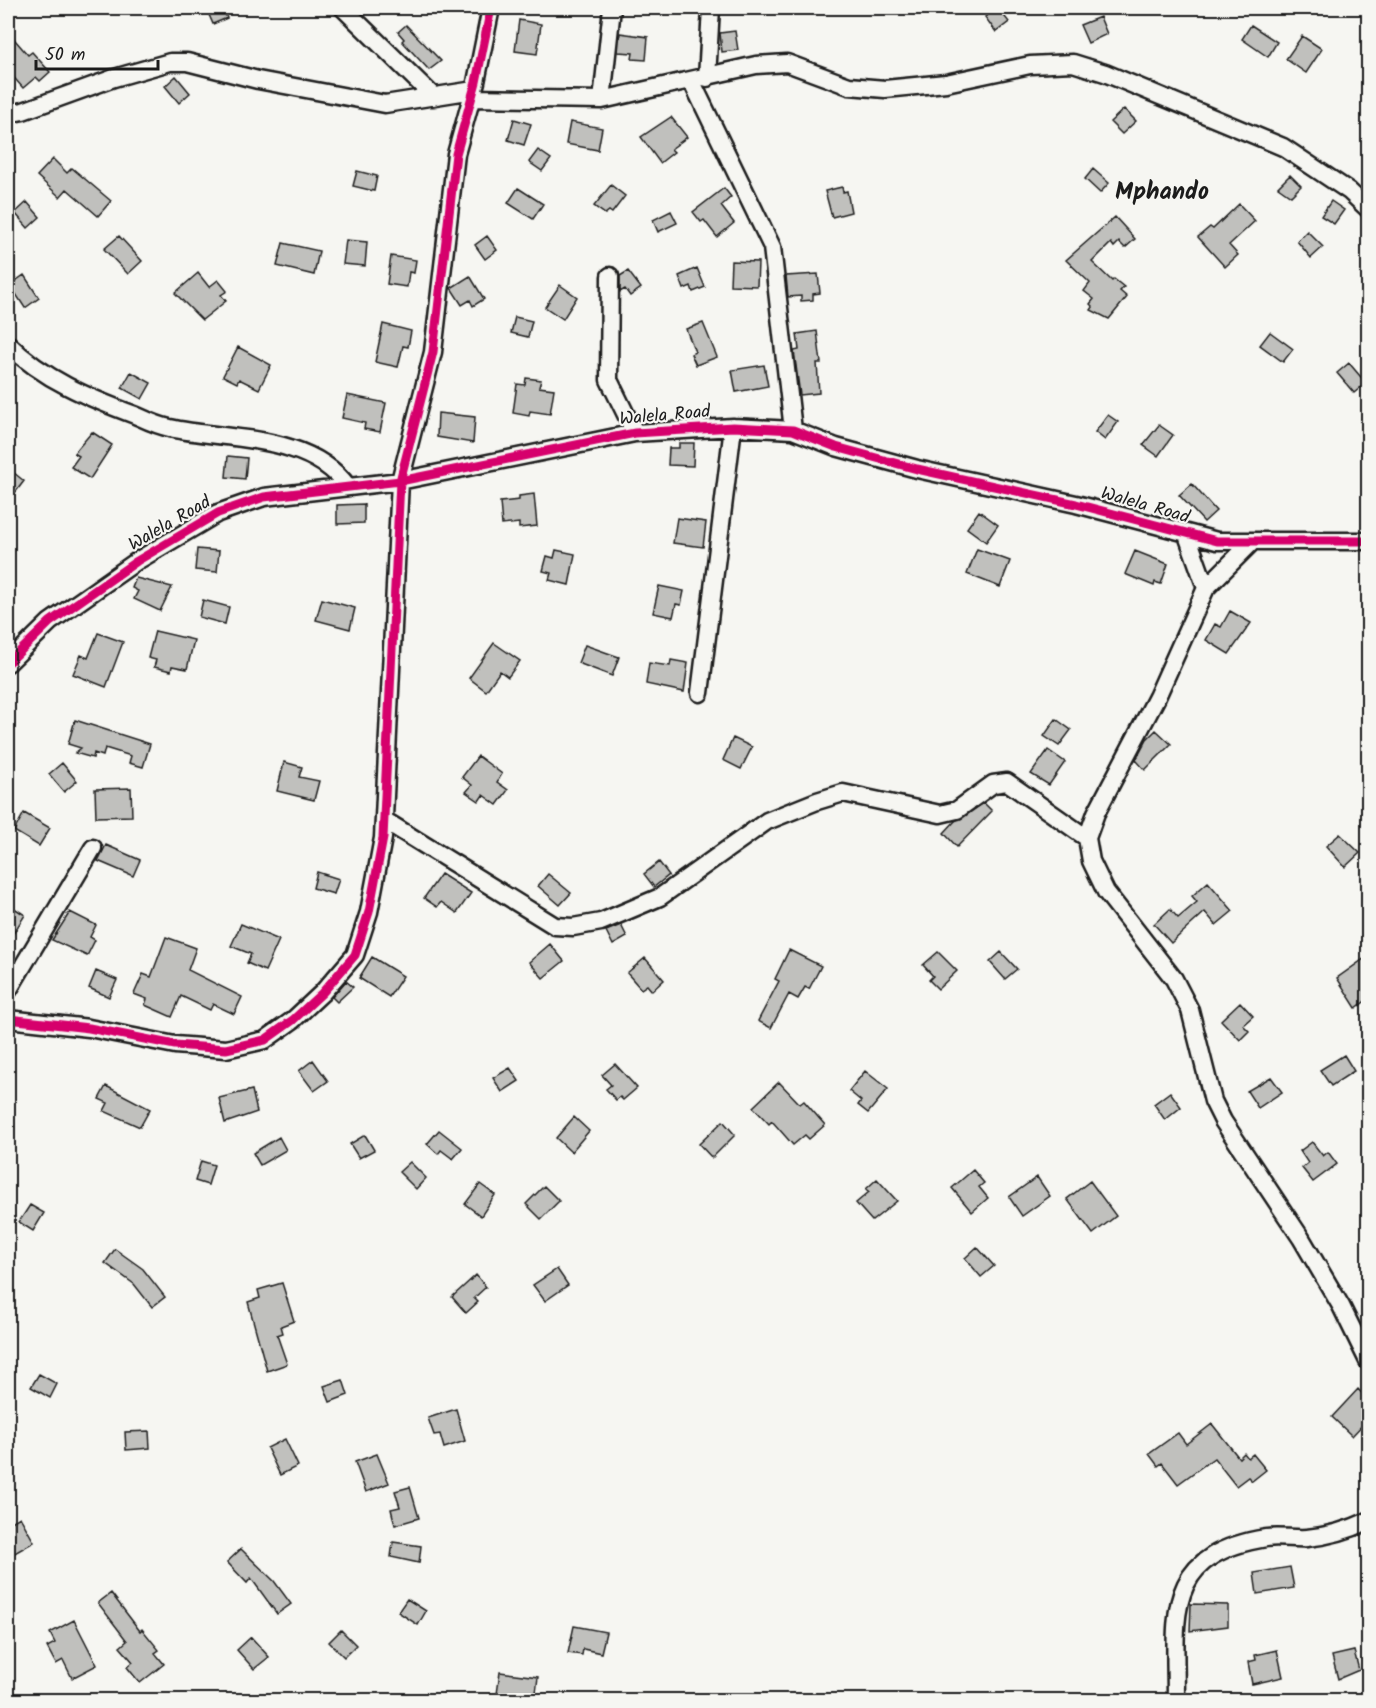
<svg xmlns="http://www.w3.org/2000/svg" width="1376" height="1708" font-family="Kalam,sans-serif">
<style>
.building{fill:#c0c0bd;stroke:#1c1c1c;stroke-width:1.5}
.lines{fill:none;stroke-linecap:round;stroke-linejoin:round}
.street-casing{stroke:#1c1c1c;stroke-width:21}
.street{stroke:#f6f6f2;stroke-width:16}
.cycleway-casing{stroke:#f6f6f2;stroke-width:13}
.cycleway{stroke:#d6006c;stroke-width:9}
.labels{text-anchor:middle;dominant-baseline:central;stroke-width:4.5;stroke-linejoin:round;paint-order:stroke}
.street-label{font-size:18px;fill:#1c1c1c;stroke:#f6f6f2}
.district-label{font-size:24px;font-weight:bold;fill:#1c1c1c;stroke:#f6f6f2}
</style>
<rect width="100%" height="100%" fill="#f6f6f2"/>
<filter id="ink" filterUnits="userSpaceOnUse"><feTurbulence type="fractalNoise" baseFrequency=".0167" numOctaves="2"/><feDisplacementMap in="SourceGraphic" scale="12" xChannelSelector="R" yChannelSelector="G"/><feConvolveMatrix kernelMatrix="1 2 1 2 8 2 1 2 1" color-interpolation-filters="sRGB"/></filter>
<g filter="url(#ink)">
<!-- building -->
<path class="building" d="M206,8H222L227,18L213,24Z
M998,8L1009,22L996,32L985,17Z
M1100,17L1107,34L1088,43L1080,25Z
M519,20L541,24L537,54L515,51Z
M406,25L441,61L429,70L402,41L404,39L398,32Z
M1251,25L1277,42L1268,57L1242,39Z
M735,31L738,50L722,52L720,33Z
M8,32L28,55L32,52L50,72L40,81L36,77L23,88L8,71Z
M620,33L648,37L646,60L632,59L633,53L618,52Z
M1302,36L1322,49L1306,73L1286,59Z
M176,76L190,93L179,103L165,86Z
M1124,109L1136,121L1122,134L1110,122Z
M671,117L687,137L671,149L674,152L660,163L641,137Z
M514,119L531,124L524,145L508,140Z
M570,122L602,128L598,150L566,144Z
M538,150L551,159L542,171L529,162Z
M53,159L67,173L72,168L111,201L98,216L67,189L60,197L37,176Z
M1093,169L1109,183L1100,193L1085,179Z
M357,171L377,176L374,191L353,186Z
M1290,175L1301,186L1291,196L1278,187Z
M611,185L625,196L612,213L609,211L605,214L594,206Z
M842,187L843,192L847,191L851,212L832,217L825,191Z
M518,188L543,204L533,219L508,203Z
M724,188L731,197L721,206L734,223L717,237L704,220L701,222L693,212Z
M1331,201L1344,210L1334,224L1321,216Z
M27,202L40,217L28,228L15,213Z
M1239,204L1255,221L1229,245L1238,255L1225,267L1198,237L1210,227L1213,229Z
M671,211L677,223L658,232L653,220Z
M1115,217L1135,239L1125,248L1119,242L1114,247L1111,243L1092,262L1112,281L1114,279L1124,287L1120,291L1127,297L1109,319L1091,310L1093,307L1090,304L1094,299L1084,291L1090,283L1066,260Z
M1307,231L1323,247L1311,258L1297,241Z
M119,236L142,261L128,274L104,249Z
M487,236L497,250L485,259L475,245Z
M346,240L367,242L365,266L343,264Z
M283,243L319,251L314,275L277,266Z
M391,256L416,260L414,273L409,272L407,287L387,284Z
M731,261L758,262L757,286L730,285Z
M697,268L705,287L693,292L691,286L684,289L679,276Z
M628,271L641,288L630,296L625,289L620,292V276Z
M198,273L209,287L218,280L227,291L221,295L226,301L202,320L175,293Z
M818,274L820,293L813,294V300L801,301V296L788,297L786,276Z
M24,275L39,298L25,308L10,285Z
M470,276L484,299L473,306L470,300L462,305L451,288Z
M560,285L577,297L563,319L545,307Z
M515,317L532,321L528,337L511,333Z
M703,323L717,357L696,365L691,354L695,352L686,329Z
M383,324L411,331L408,347L403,346L398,367L375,362Z
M817,331L821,363H817L819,393L800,395L794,351L799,350L797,334Z
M1270,332L1293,349L1283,362L1260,345Z
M238,347L271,365L259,389L239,379L237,383L223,376Z
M1349,363L1366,383L1354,393L1337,373Z
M764,365L768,386L736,392L732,370Z
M131,372L151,383L142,399L122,388Z
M526,378L541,380L539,387L554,389L550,414L530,411L529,416L513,413L517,384L525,385Z
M347,395L386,403L380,432L364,429L365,423L342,418Z
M438,413L475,417L473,443L437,437Z
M1108,415L1118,422L1105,440L1095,432Z
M1159,425L1173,435L1158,456L1143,445Z
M92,432L112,445L90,479L71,467L79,456L74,453Z
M679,443H694L693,466L668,465L669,448H679Z
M228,456L247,458L245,479L226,477Z
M8,468L24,481L8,502Z
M1192,484L1216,511L1204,522L1179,495Z
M534,494L537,526L519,528V523L502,525L500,502L519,500V496Z
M364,504V523L337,524V505Z
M979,511L998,525L986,542L967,528Z
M677,518L706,522L703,547L673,543Z
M197,549L219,551L217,572L195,570Z
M977,549L1010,561L1000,587L967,574Z
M556,550L575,554L569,585L549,580L551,573L543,571L547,556L554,558Z
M1135,551L1168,564L1161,584L1155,582L1154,586L1125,574Z
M136,578L172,587L160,611L134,599L138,591L132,588Z
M659,586L684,591L681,605L676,604L673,617L653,613Z
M322,599L355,608L350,629L316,620Z
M203,600L229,607L225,624L199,617Z
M1230,611L1251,623L1229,654L1206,640L1215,624L1221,627Z
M155,631L194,640L187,669L172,666L171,671L154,667L156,660L148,658Z
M98,633L123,642L106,687L73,674L81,655L88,658Z
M494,643L520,661L508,677L500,671L486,691L469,678Z
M585,645L619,657L612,676L578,663Z
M671,660L688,663L684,692L646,684L649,663L670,666Z
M1056,719L1071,730L1059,746L1044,736Z
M75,720L150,744L143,767L129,763L131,756L105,748L103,756L94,753L93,758L75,753L81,748L68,744Z
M1156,730L1171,744L1145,770L1136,760L1147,739Z
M733,738L752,747L741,769L723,760Z
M1048,750L1065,762L1049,785L1031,774Z
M478,756L502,774L497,782L508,790L497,805L483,795L479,801L466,792L472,785L462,777Z
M284,762L302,767L299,777L319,781L314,800L277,791Z
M62,763L77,781L64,792L49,774Z
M131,788L132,816L96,817L95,789Z
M984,803L992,811L957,847L944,833L955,821Z
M24,813L50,828L39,846L14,831Z
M1340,834L1360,853L1345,867L1326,846Z
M106,845L140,860L133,876L98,861Z
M659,862L669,875L654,887L644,874Z
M317,872L339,879L334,894L313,888Z
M441,874L471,893L457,913L441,902L437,907L424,898Z
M548,874L571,893L560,905L538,886Z
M1208,882L1233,911L1216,925L1205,912L1171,943L1154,924L1170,909L1178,918L1197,902L1192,896Z
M8,904L25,915L8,942Z
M70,912L96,925L90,937L95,940L87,956L52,940Z
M241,924L279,940L265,971L247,963L251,954L231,946Z
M621,925L627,937L613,945L606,931Z
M166,937L196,948L188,970L242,997L234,1014L213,1004L210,1010L181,996L172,1017L145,1005L147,999L134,994L143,974L151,977Z
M550,944L564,961L543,978L529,962Z
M789,950L821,966L809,989L805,987L798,999L789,994L771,1028L758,1021L779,981L775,979Z
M938,952L957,971L938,989L929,980L933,976L923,965Z
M1001,952L1017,969L1005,979L990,962Z
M1368,956V999L1356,1008L1337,978Z
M372,957L403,976L389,997L359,978Z
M645,958L664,980L652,991L647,985L641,989L627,973Z
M96,971L117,980L109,997L89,988Z
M346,981L353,987L337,1002L332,997Z
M1240,1002L1253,1016L1243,1025L1249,1031L1240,1040L1221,1020Z
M1344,1055L1354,1071L1331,1086L1320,1070Z
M313,1060L328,1081L314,1091L299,1071Z
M615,1064L637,1088L623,1100L620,1097L616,1100L606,1089L611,1085L602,1075Z
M510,1068L519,1081L502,1092L493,1078Z
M865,1071L888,1089L868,1113L858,1105L861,1101L849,1091Z
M1271,1077L1282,1092L1258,1108L1247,1091Z
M779,1082L800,1104L804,1101L825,1125L809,1139L805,1135L793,1145L772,1121L769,1124L753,1107Z
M106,1086L150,1109L140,1127L104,1111L108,1103L99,1099Z
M252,1090L257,1112L225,1123L219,1098Z
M1170,1092L1181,1107L1165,1120L1154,1104Z
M574,1117L589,1131L571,1152L556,1138Z
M723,1121L735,1135L712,1158L699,1144Z
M439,1130L462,1148L453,1159L441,1150L438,1154L427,1144Z
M365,1135L374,1150L359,1158L350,1144Z
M279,1137L286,1150L260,1165L253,1153Z
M1312,1142L1323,1156L1328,1152L1337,1164L1313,1182L1302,1168L1308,1163L1300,1151Z
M201,1161L214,1165L208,1185L195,1181Z
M410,1162L426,1178L416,1189L399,1172Z
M973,1170L984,1183L979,1187L988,1198L972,1212L952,1188Z
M1037,1177L1050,1196L1022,1216L1009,1197Z
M877,1179L897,1201L872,1221L856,1203L869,1192L866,1189Z
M1090,1181L1116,1216L1093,1234L1067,1199Z
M480,1184L495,1195L481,1216L465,1204Z
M544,1186L559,1201L541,1219L526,1204Z
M30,1205L44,1213L33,1231L19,1222Z
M977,1247L994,1266L981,1277L965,1258Z
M115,1249L143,1269L165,1297L152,1307L134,1284L105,1263Z
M557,1269L568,1285L545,1301L533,1285Z
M476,1275L486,1287L474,1298L478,1302L466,1313L452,1297Z
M282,1283L294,1321L281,1326L283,1333L277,1335L287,1364L267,1371L248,1302L260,1298L258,1290Z
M39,1374L57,1384L50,1398L31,1387Z
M343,1380L348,1395L330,1402L324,1386Z
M1358,1389L1368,1400V1419L1352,1436L1332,1417Z
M456,1409L465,1441L444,1448L440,1434L434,1435L428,1418Z
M1212,1424L1239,1458L1244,1453L1248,1458L1253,1454L1266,1470L1252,1481L1248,1477L1236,1486L1214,1458L1178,1484L1162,1463L1158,1466L1149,1454L1178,1433L1186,1444Z
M149,1431L150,1448L126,1450L125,1432Z
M285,1439L298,1466L280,1475L267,1448Z
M377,1454L389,1483L366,1492L355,1462Z
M410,1487L419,1518L395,1525L391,1509L400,1507L395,1491Z
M20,1517L34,1542L13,1554L8,1543V1524Z
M393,1542L421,1546L419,1563L391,1557Z
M241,1549L274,1581L291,1604L277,1614L251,1578L247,1583L227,1562Z
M1290,1567L1294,1588L1257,1594L1254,1573Z
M111,1593L140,1631L142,1629L159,1650L155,1653L164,1664L140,1683L127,1667L133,1662L120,1647L127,1641L98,1603Z
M407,1599L426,1611L418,1625L398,1612Z
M1191,1604L1228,1605V1626L1190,1631Z
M74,1620L97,1665L72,1678L63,1660L56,1664L47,1647L55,1643L50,1633Z
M574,1626L606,1632L601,1653L583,1649L582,1655L568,1653Z
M341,1630L356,1645L344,1657L329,1642Z
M251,1637L269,1657L254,1669L237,1650Z
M1277,1650L1283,1677L1252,1684L1248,1662L1256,1660L1255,1655Z
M1354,1651L1359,1670L1338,1679L1332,1656Z
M500,1672L538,1677L535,1701H518L519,1697L497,1694Z"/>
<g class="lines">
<defs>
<path id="street" d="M343,8L434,97
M707,78L711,8
M692,82L772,247L793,430
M472,98L602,100L756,65L787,63L849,86L885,89L946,83L1030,65L1073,63L1105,73L1283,147L1349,191L1368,209
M602,100L612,8
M8,114L23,111L114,78L170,62H187L258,80L385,104L474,90
M610,276L609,380L635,433
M8,344C43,379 89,398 135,415C146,420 158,426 170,428C228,441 309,433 348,487
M1187,535L1206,588
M1252,542L1206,588L1157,697L1096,813L1087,838L1091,861L1106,892L1174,979L1190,1010L1213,1101L1223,1121L1301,1238L1341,1306L1368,1361
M8,663L50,622L137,561L218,513L264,497L400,481L635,433L733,427L793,430L836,447L917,469L1076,504L1217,541H1368
M700,693L733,427
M384,820L555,926L573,927L601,922L660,897L767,821L817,801L843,793L940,814L957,810L993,784L1007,782L1087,838
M8,991L93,848
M8,1019L89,1028L175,1045L226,1049L265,1040L293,1020L322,993L355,955L369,912L383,838L400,481L433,352L456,154L476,82L491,8
M1176,1700C1176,1616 1162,1555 1266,1538C1279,1536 1294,1539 1307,1538C1328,1536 1349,1530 1368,1521"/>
</defs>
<!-- street casing -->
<use href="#street" class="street-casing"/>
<!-- street -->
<use href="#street" class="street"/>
<defs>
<path id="cycleway" d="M8,663L50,622L137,561L218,513L264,497L400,481L635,433L733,427L793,430L836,447L917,469L1076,504L1217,541H1368
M8,1019L89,1028L175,1045L226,1049L265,1040L293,1020L322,993L355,955L369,912L383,838L400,481L433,352L456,154L476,82L491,8"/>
</defs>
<!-- cycleway casing -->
<use href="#cycleway" class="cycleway-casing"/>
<!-- cycleway -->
<use href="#cycleway" class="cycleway"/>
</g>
</g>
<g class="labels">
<!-- street labels -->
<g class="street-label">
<text transform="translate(665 416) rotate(-5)">Walela Road</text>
<text transform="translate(1145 506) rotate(16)">Walela Road</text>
<text transform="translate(170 524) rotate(-30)">Walela Road</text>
</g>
<!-- district labels -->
<g class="district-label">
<text x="1162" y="192">Mphando</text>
</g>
</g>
<!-- margin -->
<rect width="1376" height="1708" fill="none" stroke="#f6f6f2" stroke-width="30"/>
<rect x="15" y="15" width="1346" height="1678" fill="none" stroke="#1c1c1c" stroke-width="2" filter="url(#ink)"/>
<!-- scale -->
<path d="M36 60v9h122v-9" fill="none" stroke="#1c1c1c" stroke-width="3"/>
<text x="45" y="60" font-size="18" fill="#1c1c1c" stroke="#f6f6f2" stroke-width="4.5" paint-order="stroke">50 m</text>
</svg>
